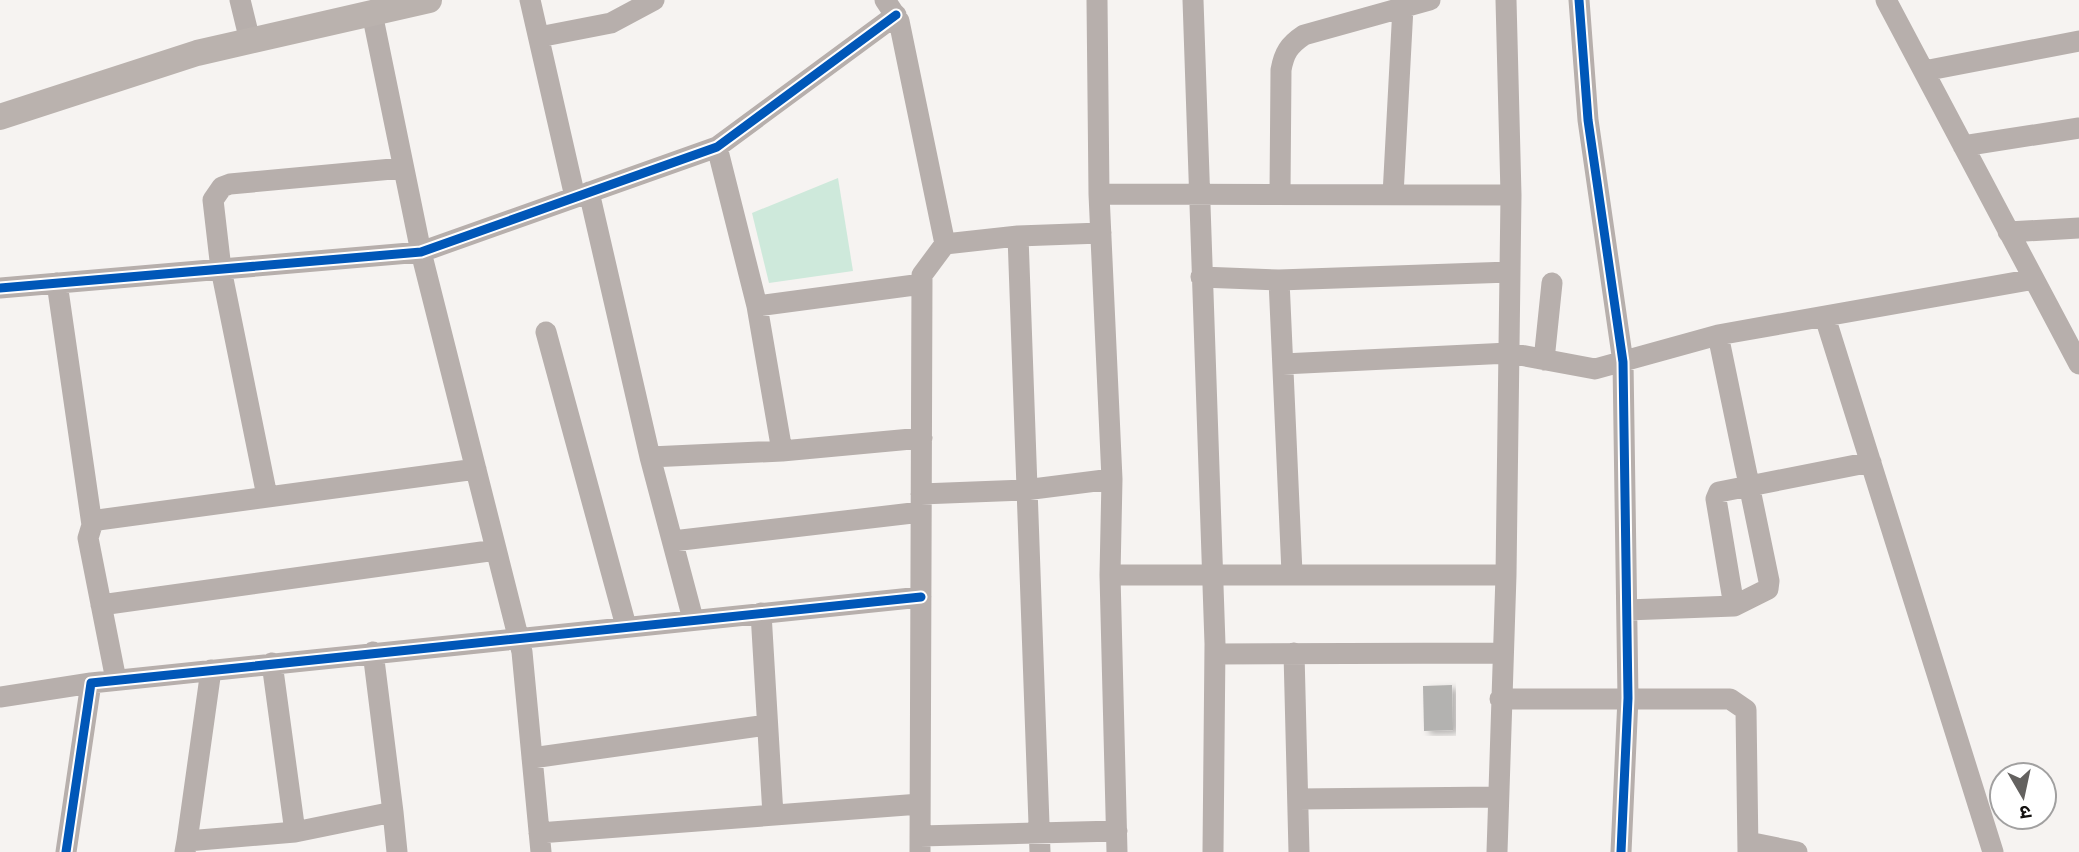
<svg xmlns="http://www.w3.org/2000/svg" width="2079" height="852" font-family="Quicksand,'Noto Sans Devanagari',sans-serif">
<style>
.green{fill:#cee9db}
.building{fill:#b3b2b0;filter:url(#shadow)}
.lines{fill:none;stroke-linecap:round;stroke-linejoin:round}
.minor{stroke:#b7afac;stroke-width:21}
.major{stroke:#bab2ae;stroke-width:26}
.cycleway-casing{stroke:#fff;stroke-width:13}
.cycleway{stroke:#0057b8;stroke-width:9}
</style>
<defs>
<filter id="shadow"><feDropShadow dx="5.5" dy="3.5" stdDeviation="3.5" flood-color="#0004"/></filter>
</defs>
<rect width="100%" height="100%" fill="#f6f3f1"/>
<!-- green -->
<path class="green" d="M838,178L853,271L769,283L752,213Z"/>
<!-- building -->
<path class="building" d="M1452,685L1453,730L1424,731L1423,686Z"/>
<g class="lines">
<!-- minor -->
<path class="minor" d="M240,0L250,41
M530,0L575,197
M885,0L899,21L945,244L922,275L920,852
M1097,0L1099,194L1112,479L1110,575L1117,852
M1193,0L1215,644L1213,852
M1579,0L1588,120L1623,362L1628,698L1621,852
M1886,0L2079,364
M372,13L421,252L522,652L541,852
M539,37L611,23L654,0
M1924,71L2079,41
M1963,146L2079,128
M717,147L757,306L922,284
M589,192L650,457L693,619
M1280,193L1281,70C1284,53 1289,45 1304,35L1430,0
M1099,194L1511,195
M1393,195L1403,7
M2008,232L2079,228
M1018,236L1101,233
M945,244L1018,236L1040,852
M1201,277L1279,280L1510,272
M1279,280L1292,573
M57,283L92,525
M0,288L421,252L717,147L896,15
M757,306L782,451
M1825,317L1993,852
M546,332L626,626
M1544,360L1552,283
M1283,364L1509,353L1595,369L1718,335L2034,279
M650,457L782,451L922,438
M921,494L1025,490L1112,479
M267,496L221,269L213,200L222,187L230,184L403,168
M673,541L921,512
M1110,575H1506
M101,605L496,550
M1734,606L1716,499L1719,492L1871,462
M1627,610L1734,606L1768,589L1769,581L1718,335
M761,613L773,815
M1294,653L1299,852
M1215,654L1501,653
M272,663L295,832
M116,680L88,538L92,525L98,520L476,469
M0,697L91,683
M1500,699H1730L1746,710L1748,852
M532,758L767,725
M1298,799L1498,797
M393,812L397,852
M539,833L920,804
M920,836L1117,831
M187,841L211,670
M1748,842L1797,852
M66,852L91,683L921,597
M185,852L187,841L295,832L393,812L373,652
M1497,852L1506,575L1511,195L1506,0"/>
<!-- major -->
<path class="major" d="M0,117L197,53L429,0"/>
<defs>
<path id="cycleway" d="M1579,0L1588,120L1623,362L1628,698L1621,852
M0,288L421,252L717,147L896,15
M66,852L91,683L921,597"/>
</defs>
<!-- cycleway casing -->
<use href="#cycleway" class="cycleway-casing"/>
<!-- cycleway -->
<use href="#cycleway" class="cycleway"/>
</g>
<!-- north arrow -->
<g transform="translate(2023 796) rotate(171)"><circle r="33" fill="#ffffff" stroke="#a1a0a0" stroke-width="2"/>
<path d="M0-5L12 26L0 18L-12 26Z" fill="#63615f"/>
<text y="-10" font-size="19" font-weight="bold" text-anchor="middle" fill="#141211">उ</text>
</g>
</svg>
